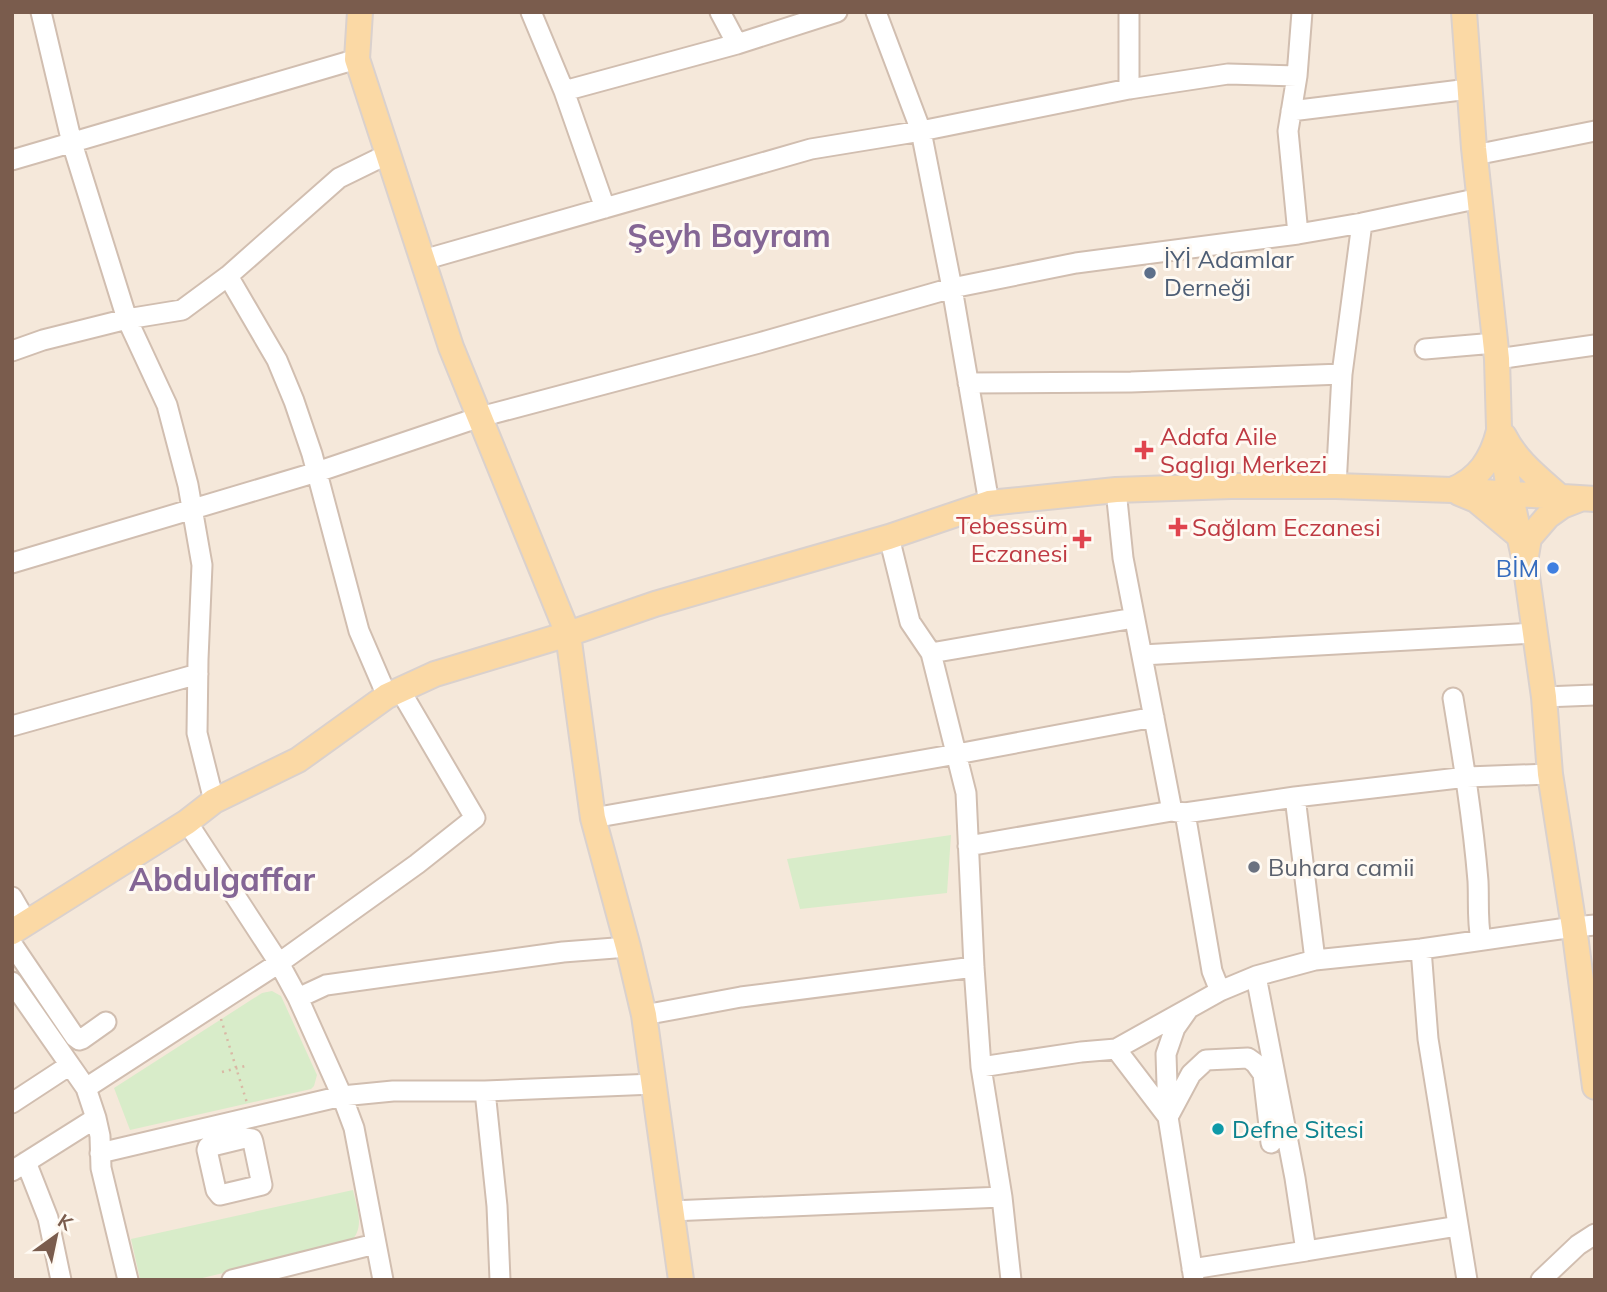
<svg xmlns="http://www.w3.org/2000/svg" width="1607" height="1292" font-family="Mulish,sans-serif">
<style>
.residential{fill:#f5e8da}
.green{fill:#d8ecc9}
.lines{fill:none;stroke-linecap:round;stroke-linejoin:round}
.minor-casing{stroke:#d1beb0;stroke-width:23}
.major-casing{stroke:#dad1cd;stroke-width:28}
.path{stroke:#d9b8a5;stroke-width:2.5;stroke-dasharray:2 5;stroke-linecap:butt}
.minor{stroke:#fff;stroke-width:19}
.major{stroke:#fbd9a5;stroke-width:24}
.service-dot{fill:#5c6f8a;stroke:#fffaf3;stroke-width:2.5}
.health-dot{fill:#e0444e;stroke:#fffaf3;stroke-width:2.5}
.shop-dot{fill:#3f7fe0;stroke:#fffaf3;stroke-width:2.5}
.worship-dot{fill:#6b7280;stroke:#fffaf3;stroke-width:2.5}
.culture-dot{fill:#0f9aa8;stroke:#fffaf3;stroke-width:2.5}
.labels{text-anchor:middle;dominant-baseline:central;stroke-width:6;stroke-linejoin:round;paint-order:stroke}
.service-label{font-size:24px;fill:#4e5e75;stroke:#fffaf3;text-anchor:start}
.health-label{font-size:24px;fill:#be3a42;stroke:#fffaf3;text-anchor:start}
.shop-label{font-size:24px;fill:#366cbe;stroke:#fffaf3;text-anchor:end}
.worship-label{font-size:24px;fill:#5b616d;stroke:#fffaf3;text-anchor:start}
.culture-label{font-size:24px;fill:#0d838f;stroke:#fffaf3;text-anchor:start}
.district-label{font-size:32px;font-weight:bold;fill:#846695;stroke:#fffaf3}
</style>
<rect width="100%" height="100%" fill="#fdf6ec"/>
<!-- residential -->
<path class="residential" d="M12,12H1595V1280H12Z"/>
<!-- green -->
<path class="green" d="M951,835L947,893L800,909L787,859Z
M272,991L281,996L317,1075L314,1086L311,1089L130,1130L114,1088L262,993Z
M353,1190C357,1209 366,1229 349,1243L194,1280L140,1279L131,1239Z"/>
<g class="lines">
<defs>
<path id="minor" d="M41,12L72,143L127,319L167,405L188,485L202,565L198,659L197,733L214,801
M531,12L564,91L605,208
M720,12L737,44
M876,12L921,131L952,288L989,503
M1129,12V89
M564,91L737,44L837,12
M1291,111L1469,89
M1475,155L1595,131
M12,160L357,59
M1298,234L1288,131L1297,76L1302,12
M423,260L811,149L921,131L1129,89L1228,74L1297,76
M228,276L277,360L294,401L312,454L359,631L387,696
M1425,349L1495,343
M12,351L43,340L127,319L182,310L228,276L339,178L388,154
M1497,359L1595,345
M968,383L1131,382L1342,374
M1336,486L1342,374L1362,223
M1116,490L1123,558L1172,811
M889,537L910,622L931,653L966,793L974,967L981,1067L1002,1197L1011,1280
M12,563L317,472L480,417L759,343L952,288L1076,263L1298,234L1362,223L1480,198
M931,653L1134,618
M1142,655L1535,633
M1544,697L1595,695
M1453,698C1463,759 1473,820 1478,881C1479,901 1477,920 1481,940
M12,726L198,674
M1295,797L1315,960
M1185,813L1212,971L1220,991
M593,818L957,754L1154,717
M187,822L279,963L298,998L342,1096L354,1128L383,1280
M968,846L1172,811L1185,813L1295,797L1467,777L1550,774
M12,897L27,923
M12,944L75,1037L79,1040L82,1039L106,1022
M1421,949L1428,1039L1467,1280
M1256,976L1295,1178L1306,1251L1458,1226
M12,982L86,1088L96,1118L100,1136L101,1168L128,1280
M298,998L326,985L563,952L628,947
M644,1015L741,997L974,967
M1116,1049L1168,1117L1194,1280
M981,1067L1081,1052L1116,1049L1220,991L1256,976L1315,960L1421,949L1574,927L1595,925
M86,1088L279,963L417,864L475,818L400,690
M485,1091L497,1206L500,1280
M12,1103L70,1065
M1168,1116L1166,1054L1175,1028L1187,1011
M1168,1117L1191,1074L1206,1060L1248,1058L1255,1063L1263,1074L1271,1143
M245,1138L252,1139L253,1142L262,1185L220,1195L216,1190L207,1150L208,1147Z
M100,1153L342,1096L393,1091H485L654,1084
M26,1162L48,1218L61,1280
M12,1171L96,1118
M671,1211L1002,1197
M1192,1269L1306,1251
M232,1280L375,1244
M1541,1280L1578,1245L1595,1234"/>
<path id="major" d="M360,12L357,59L451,347L568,634L593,818L628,947L644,1015L681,1280
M1464,12L1474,148L1497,359L1499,428L1508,483L1525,562L1544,697L1550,774L1574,927L1595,1087
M1504,436C1517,462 1539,478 1560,497
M1452,490C1479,479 1492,459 1499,431
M1459,493L1476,500L1518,535
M1525,562L1529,538L1548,516L1562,506L1580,499
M12,932L187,822L214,801L298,760L387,696L435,674L568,634L655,604L889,537L989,503L1116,490L1231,486H1336L1452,490L1595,499"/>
</defs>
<!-- minor casing -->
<use href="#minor" class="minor-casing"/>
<!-- major casing -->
<use href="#major" class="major-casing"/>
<!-- path -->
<path class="path" d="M221,1019L247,1103
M222,1072L249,1065"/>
<!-- minor -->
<use href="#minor" class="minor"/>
<!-- major -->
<use href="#major" class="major"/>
</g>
<!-- markers -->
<circle class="service-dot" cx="1150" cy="273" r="7"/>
<g class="health-dot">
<path d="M1140.5 439.5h7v7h7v7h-7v7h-7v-7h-7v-7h7z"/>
<path d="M1174.5 516.5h7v7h7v7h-7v7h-7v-7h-7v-7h7z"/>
<path d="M1078.5 528.5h7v7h7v7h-7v7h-7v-7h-7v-7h7z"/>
</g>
<circle class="shop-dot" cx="1553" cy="568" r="7"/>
<circle class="worship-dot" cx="1254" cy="867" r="7"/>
<circle class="culture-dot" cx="1218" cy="1129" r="7"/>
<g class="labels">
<!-- service labels -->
<g class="service-label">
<text x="1164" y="259">İYİ Adamlar<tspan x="1164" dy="28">Derneği</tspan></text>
</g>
<!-- health labels -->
<g class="health-label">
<text x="1160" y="436">Adafa Aile<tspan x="1160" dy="28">Saglıgı Merkezi</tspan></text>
<text x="1068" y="525" text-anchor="end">Tebessüm<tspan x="1068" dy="28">Eczanesi</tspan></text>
<text x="1192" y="527">Sağlam Eczanesi</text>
</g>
<!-- shop labels -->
<g class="shop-label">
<text x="1539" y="568">BİM</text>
</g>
<!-- worship labels -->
<g class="worship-label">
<text x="1268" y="867">Buhara camii</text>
</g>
<!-- culture labels -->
<g class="culture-label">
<text x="1232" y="1129">Defne Sitesi</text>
</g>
<!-- district labels -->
<g class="district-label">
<text x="729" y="235">Şeyh Bayram</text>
<text x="222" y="879">Abdulgaffar</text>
</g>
</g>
<!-- border -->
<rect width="1607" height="1292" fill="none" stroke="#7a5c4d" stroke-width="28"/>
<!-- north arrow -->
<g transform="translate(56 1236) rotate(33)" stroke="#fffaf3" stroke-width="5" paint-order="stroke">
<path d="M0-5L12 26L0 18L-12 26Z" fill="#7a5c4d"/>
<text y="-10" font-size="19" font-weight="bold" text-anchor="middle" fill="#7a5c4d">K</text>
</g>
</svg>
